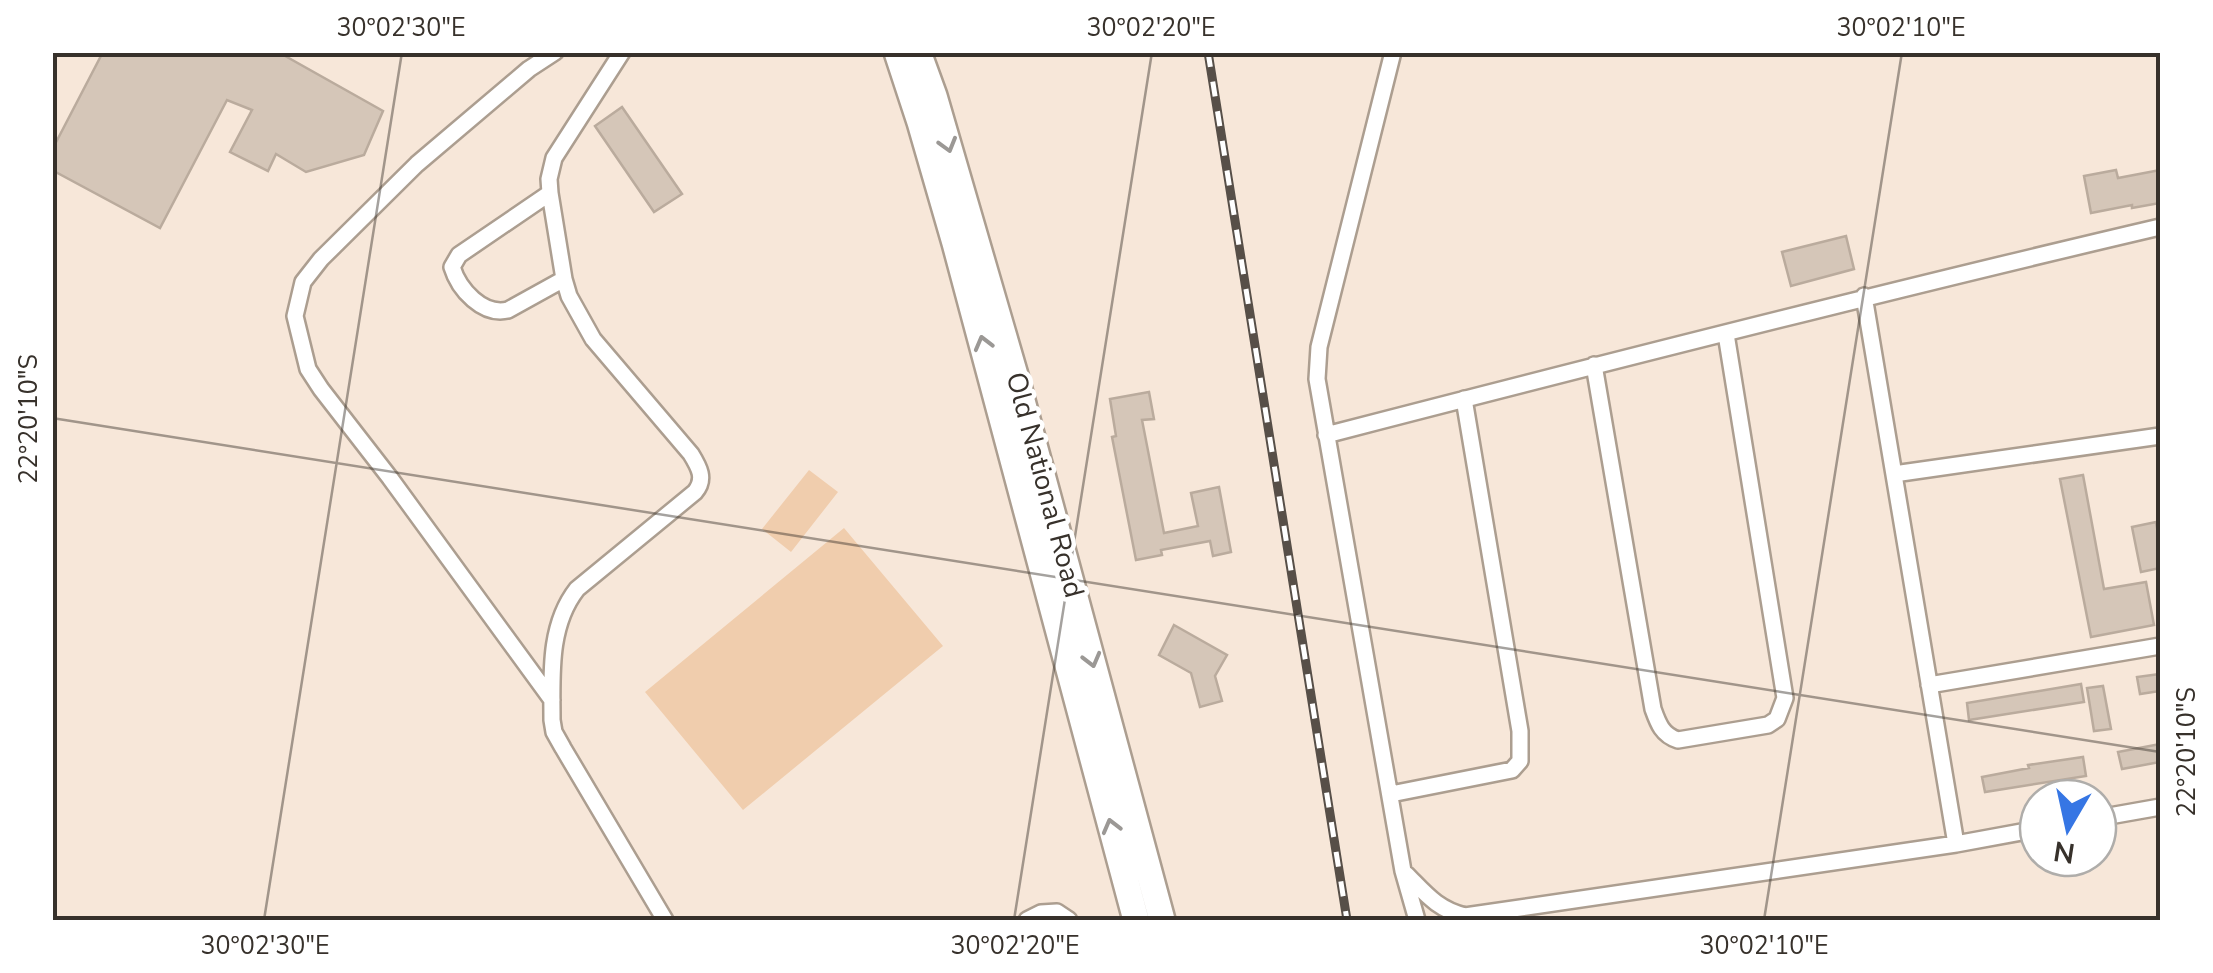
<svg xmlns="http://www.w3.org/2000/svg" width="2213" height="973" font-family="'Nunito Sans',sans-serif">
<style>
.green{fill:#f0cdad}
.building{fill:#d5c6b8;stroke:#baab9d;stroke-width:2.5}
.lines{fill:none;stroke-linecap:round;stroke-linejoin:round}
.street-casing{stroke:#ac9e90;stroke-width:20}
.primary-casing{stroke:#ac9e90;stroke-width:30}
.street{stroke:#fff;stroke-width:15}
.primary{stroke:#fff;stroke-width:25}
.rail-casing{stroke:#574f48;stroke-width:9}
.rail{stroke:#fff;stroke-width:5;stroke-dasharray:15;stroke-linecap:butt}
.oneway{stroke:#9b9895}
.ticks{fill:none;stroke:#37312b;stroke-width:2.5;stroke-opacity:0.45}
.labels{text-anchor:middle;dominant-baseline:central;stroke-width:9;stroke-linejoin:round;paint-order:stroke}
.street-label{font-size:28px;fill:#37312b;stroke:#fff}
.neatline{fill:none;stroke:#37312b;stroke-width:4}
.ticks-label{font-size:25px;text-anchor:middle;fill:#37312b}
</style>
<rect width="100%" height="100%" fill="#f7e7d9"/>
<!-- green -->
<path class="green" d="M809,470L838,492L791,552L762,529Z
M844,528L943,646L743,810L645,692Z"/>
<!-- building -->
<path class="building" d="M103,52H278L383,111L364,155L306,172L276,154L268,171L230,152L252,110L227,100L160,228L52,170V150Z
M622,107L682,194L654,212L595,126Z
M2116,170L2118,178L2160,170V203L2132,208V205L2091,213L2084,176Z
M1846,236L1854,269L1791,286L1782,252Z
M1149,392L1154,419L1142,420L1164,533L1198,526L1191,493L1219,487L1231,552L1213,556L1210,541L1161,550L1162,555L1136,560L1112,437L1116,436L1110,399Z
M2083,475L2104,589L2146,582L2154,625L2091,637L2060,479Z
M2156,522L2160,545V568L2141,572L2132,527Z
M1174,625L1227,655L1215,676L1222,701L1200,707L1191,673L1159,655Z
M2160,674V691L2140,694L2137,677Z
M2081,684L2084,702L1969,720L1967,703Z
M2103,686L2111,729L2094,731L2087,688Z
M2160,744V762L2122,769L2118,752Z
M2083,757L2086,776L1985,792L1982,777L2029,768L2028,765Z"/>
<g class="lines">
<defs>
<path id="street" d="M622,52L554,158L549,179L550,193L564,279L569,296L593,339L691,454C699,467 706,479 695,492L577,589C548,626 552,676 552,720L554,732L563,748L665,920
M1393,52L1319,347L1317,379L1403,871L1417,920
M550,193L459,255L452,267C459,290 483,316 508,310L564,279
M1864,296L1956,844
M1594,365L1653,709C1658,723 1662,735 1678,740L1768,725L1777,719L1785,698L1726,334
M1326,435C1604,363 1882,292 2160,227
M1894,474L2160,436
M1929,685L2160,646
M552,700L390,478L321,389L308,369L295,316L303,282L321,259L417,164L529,69L555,52
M1391,794L1512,770L1520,761V731L1464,399
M2098,818L2160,807
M1406,874C1426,894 1437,909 1465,916L1956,844L2038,829
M1027,920L1041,913L1057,912L1069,920"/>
<path id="primary" d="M897,52L920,122L955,243L1136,920
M918,52L934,96L1017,382L1162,920"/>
</defs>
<!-- street casing -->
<use href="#street" class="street-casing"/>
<!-- primary casing -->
<use href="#primary" class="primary-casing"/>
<!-- street -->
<use href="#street" class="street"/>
<!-- primary -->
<use href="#primary" class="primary"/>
<defs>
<path id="rail" d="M1208,52L1347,920"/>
</defs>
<!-- rail casing -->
<use href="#rail" class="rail-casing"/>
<!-- rail -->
<use href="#rail" class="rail"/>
</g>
<!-- one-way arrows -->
<defs><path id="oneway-chevron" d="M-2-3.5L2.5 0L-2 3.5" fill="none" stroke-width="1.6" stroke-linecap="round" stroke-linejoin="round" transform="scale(2.5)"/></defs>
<g class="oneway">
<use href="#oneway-chevron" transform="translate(948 145) rotate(74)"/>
<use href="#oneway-chevron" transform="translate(983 343) rotate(-105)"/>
<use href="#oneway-chevron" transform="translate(1092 660) rotate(75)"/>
<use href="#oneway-chevron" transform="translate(1111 826) rotate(-105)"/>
</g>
<!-- ticks -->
<path class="ticks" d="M52,418L2160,752M264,920L402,52M1014,920L1152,52M1764,920L1902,52"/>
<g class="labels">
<!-- street labels -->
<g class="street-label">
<text transform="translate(1045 485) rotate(75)">Old National Road</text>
</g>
</g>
<!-- border -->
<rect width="2213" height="973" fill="none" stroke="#ffffff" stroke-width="110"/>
<!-- north arrow -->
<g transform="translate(2068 828) rotate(189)"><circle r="48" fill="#ffffff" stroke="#afadaa" stroke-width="2.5"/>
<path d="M0-8L18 38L0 25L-18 38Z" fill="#3676e4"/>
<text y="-15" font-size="28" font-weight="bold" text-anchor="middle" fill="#37312b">N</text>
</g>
<rect x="55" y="55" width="2103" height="863" class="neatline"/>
<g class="ticks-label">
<text x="401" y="36">30°02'30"E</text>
<text x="1151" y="36">30°02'20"E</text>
<text x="1901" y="36">30°02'10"E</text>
<text transform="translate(28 419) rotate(-90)" y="9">22°20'10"S</text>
<text transform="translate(2186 752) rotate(-90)" y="9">22°20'10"S</text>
<text x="265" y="954">30°02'30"E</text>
<text x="1015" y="954">30°02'20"E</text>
<text x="1764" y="954">30°02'10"E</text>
</g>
</svg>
